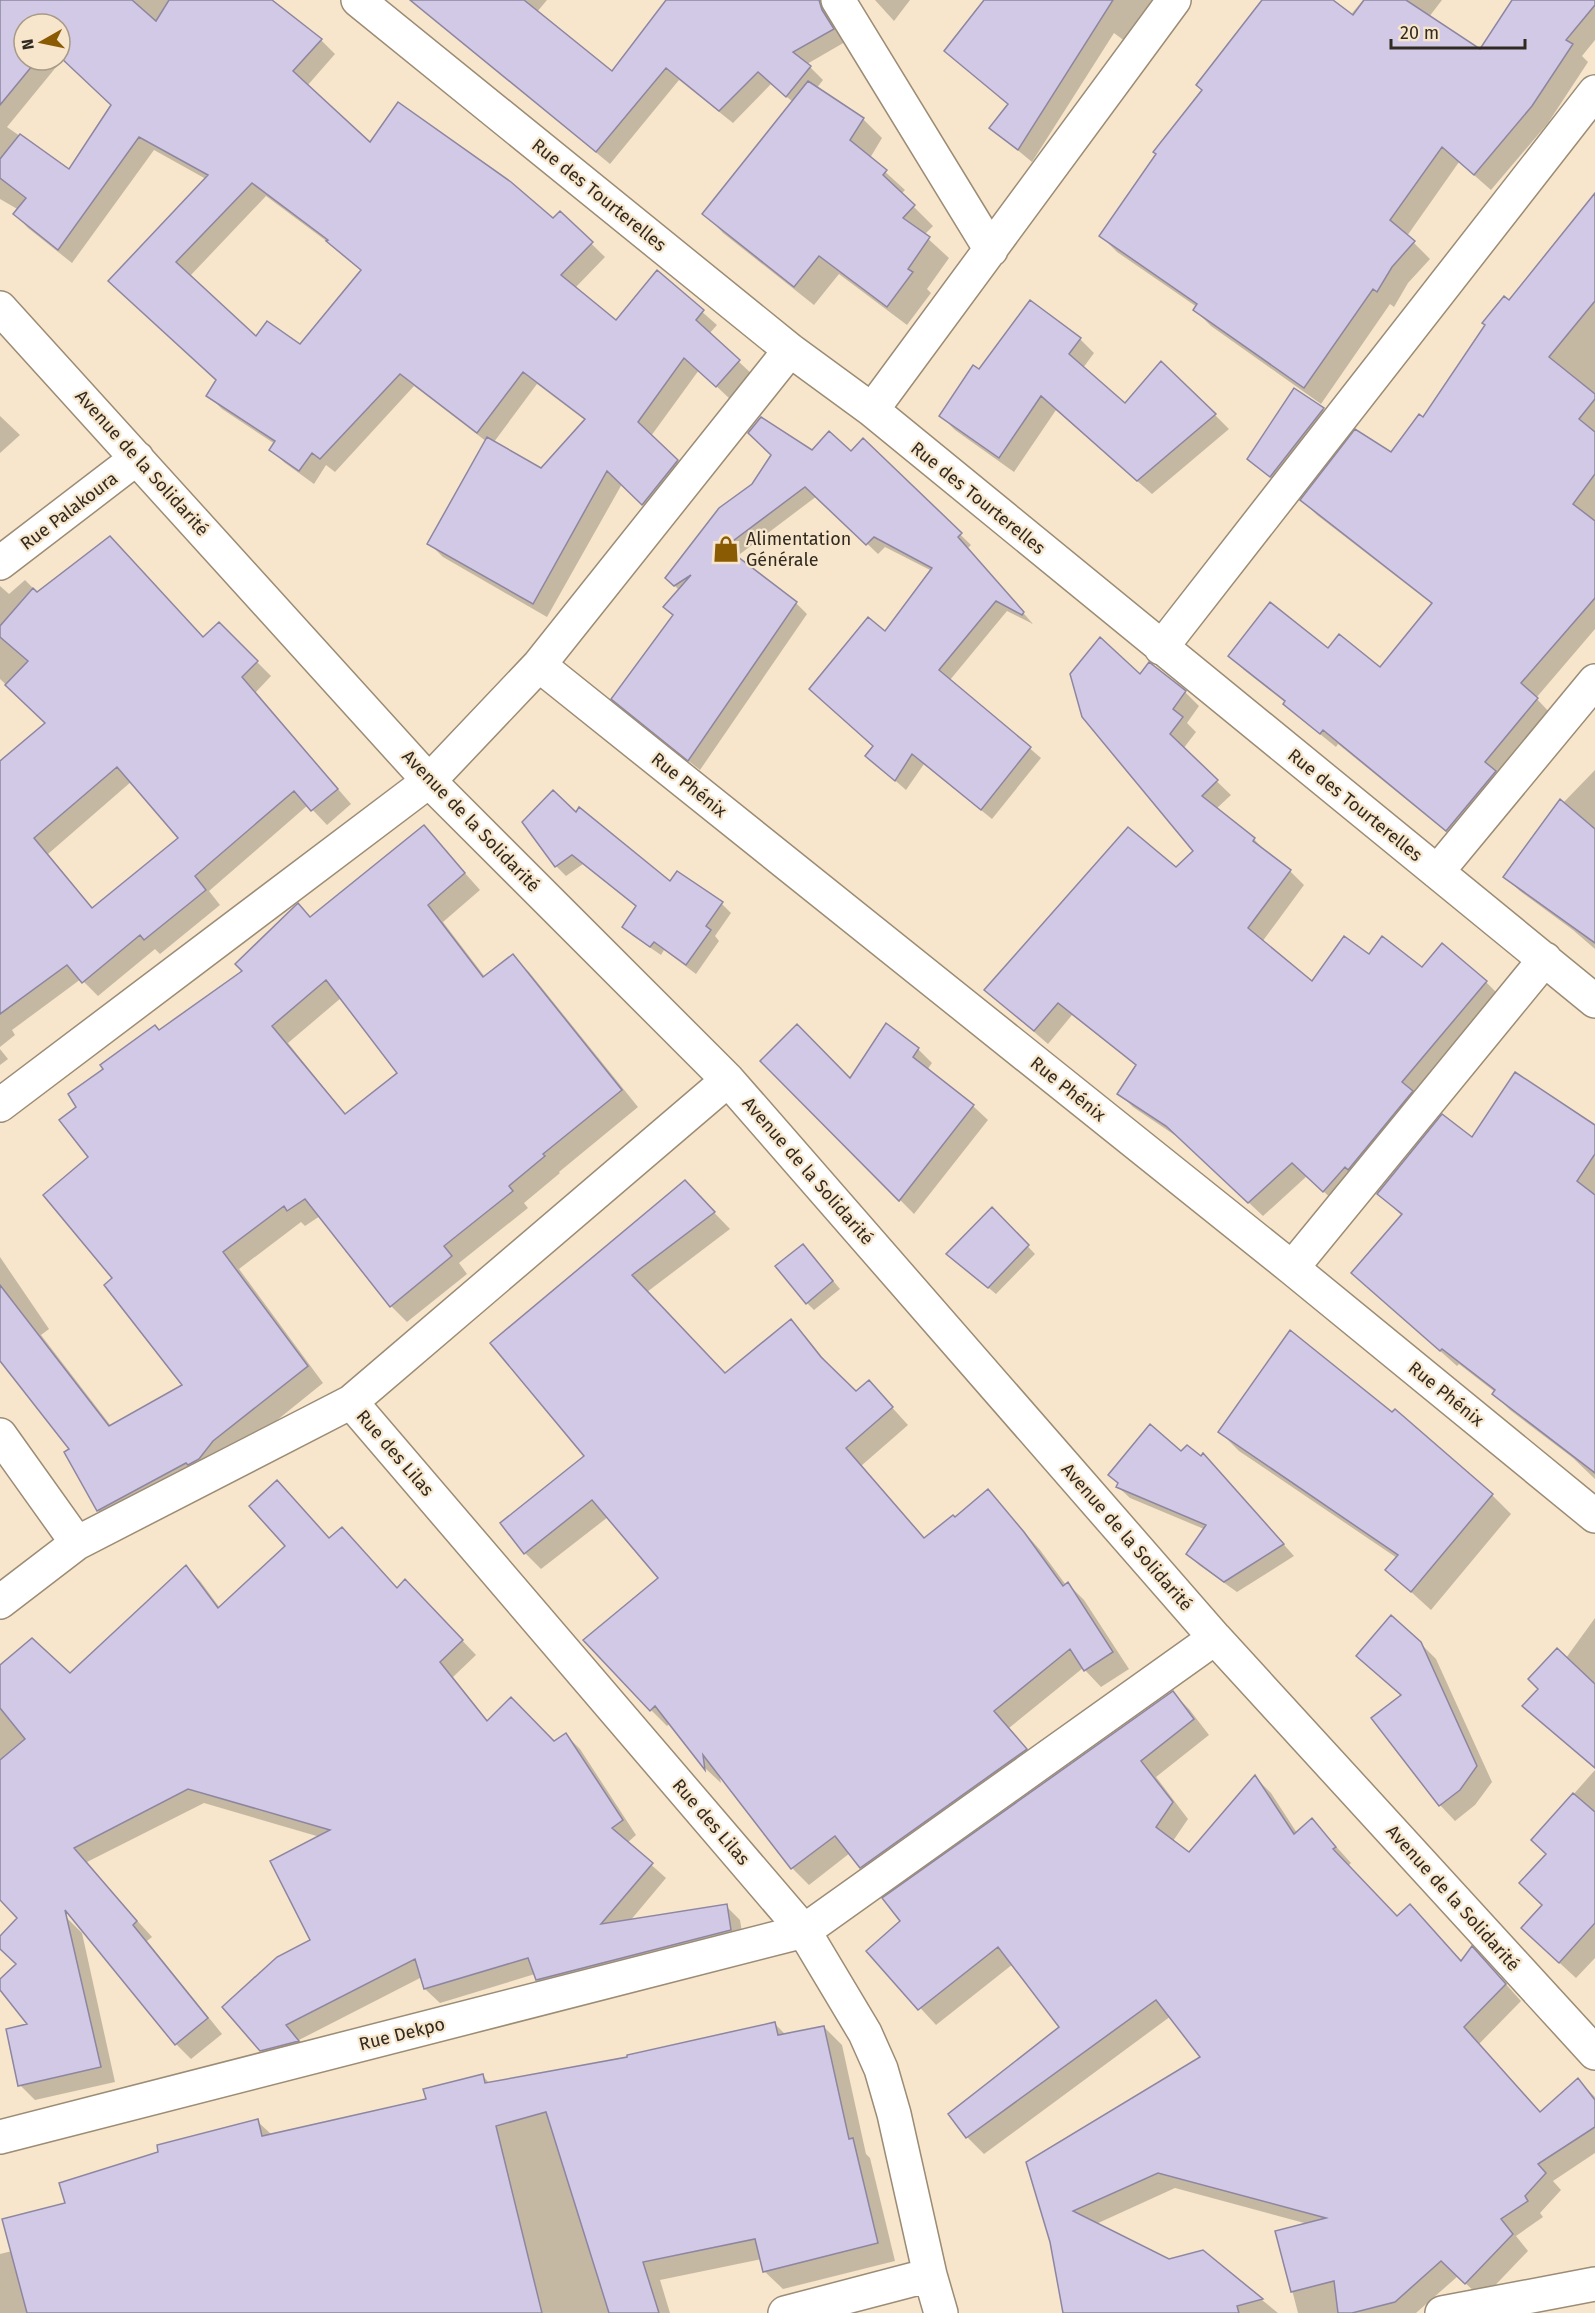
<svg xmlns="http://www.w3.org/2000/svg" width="1595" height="2313" font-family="'Fira Sans',sans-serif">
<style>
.shadow{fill:#0003;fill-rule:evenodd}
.building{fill:#d1c9e5;stroke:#8d86a0;stroke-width:1.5;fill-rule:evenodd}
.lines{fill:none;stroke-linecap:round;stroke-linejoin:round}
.minor-casing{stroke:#9c8c75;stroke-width:36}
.minor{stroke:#fff;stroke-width:33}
.labels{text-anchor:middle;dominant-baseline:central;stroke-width:4.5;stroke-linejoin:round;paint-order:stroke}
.street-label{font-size:18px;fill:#302a20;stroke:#f7e6cc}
.poi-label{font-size:18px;fill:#302a20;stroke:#f7e6cc;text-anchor:start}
</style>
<rect width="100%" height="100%" fill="#f7e6cc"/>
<!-- shadow -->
<path class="shadow" d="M95,0H270L321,40L335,54L307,86L371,144L553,220L560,213L605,257L575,288L616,322L657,272L717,325L709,334L753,375L730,399L699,370L651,436L691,475L656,517L622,484L547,617L443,557L429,543L487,442L414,386L335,472L326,465L314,484L285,463L271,450L275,444L222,409L208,395L218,381L124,294L206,179L154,150L72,263L28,228L15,214L19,210L0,199V6L32,24H24V60H60V49L66,55L7,127L70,171L113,106ZM266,196L333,246L362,271L300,346L256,338L190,276ZM537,384L586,421L541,470L494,442Z
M411,0H547L537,12L617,77L758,0H834L845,42L807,64L823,80L816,89L863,119L882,138L870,158L905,190L901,194L933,226L924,235L949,258L927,289L931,293L907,325L839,274L814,305L723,233L704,213L793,102L771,84L733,123L679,80L610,164Z
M875,0H910L894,21Z
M986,0H1164L1130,45L1114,33L1032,162L991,128L1009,105L946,51Z
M1363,0H1442L1429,17L1481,51L1514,0H1595V40L1582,56L1588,62L1548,123L1491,190L1459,162L1407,236L1430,259L1408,283L1394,307L1390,304L1321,404L1211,326L1195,310L1197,307L1117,252L1101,236L1294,83Z
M1595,194V629L1536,698L1551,714L1462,845L1338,744L1336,747L1300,718L1286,703L1244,670L1230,655L1328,650L1380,669L1433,605L1317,515L1302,500L1391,454L1424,419L1509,302Z
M1080,339L1094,353L1083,368L1125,405L1215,415L1229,429L1152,494L1056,410L1014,472L955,430L940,415L979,371Z
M1295,391L1323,410L1337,423L1285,490L1249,459Z
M0,416L20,435L0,453Z
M863,440L971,545L967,549L1033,624L1007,611L950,680L1041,758L992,819L924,764L906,790L867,756L874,746L886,633L932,571L885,547L878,554L817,496L736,557L796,603L807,614L700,770L624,710L674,615L679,590L667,578L812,452L851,453Z
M25,580L38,593L203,639L219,624L271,676L255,693L351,804L327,825L308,805L209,891L220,905L160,954L155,949L98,996L81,979L12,1030L15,1035L0,1047V763L47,724L0,679V586L9,594ZM132,781L180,839L93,909L48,854Z
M1140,676L1185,692L1199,706L1187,723L1196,732L1183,749L1231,795L1216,809L1254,839L1268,854L1290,871L1304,885L1262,942L1312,984L1369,956L1486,982L1500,996L1338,1205L1307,1176L1263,1216L1182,1140L1133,1107L1119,1093L1137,1066L1072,1015L1048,1044L986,990L1176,869L1195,851Z
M1595,770V949L1573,930L1520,891L1505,877L1563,803Z
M576,814L671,884L722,904L731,913L715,936L719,941L696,974L664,950L661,955L633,936L624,926L637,907L583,864L566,876L556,866Z
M424,827L480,890L443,922L485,977L512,956L529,972L638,1107L559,1172L560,1173L524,1203L528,1208L459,1263L467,1274L407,1322L391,1306L320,1216L305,1226L301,1222L239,1269L323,1383L230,1458L115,1527L98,1511L66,1452L71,1449L0,1361V1257L49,1329L41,1335L111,1426L184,1385L115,1278L90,1157L160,1032L244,971ZM341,998L399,1073L346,1115L288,1043Z
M0,1049L8,1059L0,1065Z
M918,1049L932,1063L927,1070L973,1106L988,1120L914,1214L763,1061L851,1080Z
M1595,1127V1479L1573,1458L1510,1410L1494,1394L1495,1392L1459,1364L1457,1366L1353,1273L1402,1216L1379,1194L1473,1140Z
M701,1199L730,1229L647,1292L725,1375L791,1321L807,1338L835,1373L856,1393L869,1382L908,1425L861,1466L925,1539L955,1519L988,1491L1040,1550L1066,1585L1068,1584L1084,1600L1129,1669L1101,1687L1083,1668L1009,1728L1042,1766L877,1884L850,1853L809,1885L792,1868L719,1773L721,1783L706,1769L670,1723L667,1726L651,1710L660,1578L608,1517L541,1569L525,1553L586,1456L493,1343Z
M992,1209L1035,1254L996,1294L956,1261Z
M810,1253L840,1289L814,1310L807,1303Z
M1220,1432L1492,1495L1511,1514L1431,1610L1387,1570L1397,1558L1239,1451Z
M1181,1454L1201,1458L1204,1455L1294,1556L1237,1592L1199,1565L1188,1554L1204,1529L1130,1498L1118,1487Z
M330,1539L398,1589L420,1596L476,1655L453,1677L488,1721L554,1743L566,1735L580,1749L636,1835L627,1843L666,1878L630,1921L726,1906L740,1920L744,1945L551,1994L537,1980L535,1974L440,2003L425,1989L422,1977L299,2040L312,2055L275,2065L261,2050L312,1940L320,1837L204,1803L87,1862L97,1874L37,1910L0,1869V1667L70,1675L186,1567L200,1581L220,1608Z
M1595,1618V1768L1524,1706L1566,1658Z
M1420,1643L1436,1659L1492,1782L1475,1805L1455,1821L1440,1805L1373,1718L1402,1696Z
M1173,1693L1189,1709L1209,1735L1156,1777L1188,1819L1173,1841L1189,1854L1255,1777L1271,1793L1297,1833L1312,1820L1351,1863L1348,1866L1398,1918L1410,1906L1462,1962L1488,1964L1521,2001L1479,2044L1541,2113L1578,2080L1595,2097V2153L1553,2181L1561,2190L1540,2213L1543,2217L1516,2236L1528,2251L1482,2299L1458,2276L1416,2313H1298L1277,2232L1308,2224L1175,2188L1096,2224L1169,2261L1203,2252L1278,2313H1064L1052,2241L1028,2163L1203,2057L1171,2016L984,2154L968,2138L950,2114L1061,2028L1013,1964L936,2025L868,1951Z
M1595,1770V1958L1576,1978L1540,1945L1548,1855L1533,1840Z
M104,1884L152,1937L147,1941L222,2034L191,2059L176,2044Z
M67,1918L82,1933L115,2082L35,2100L20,2085L30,2025L0,1988V1981Z
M775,2024L786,2035L824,2027L842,2045L866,2154L870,2158L895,2261L783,2289L764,2271L762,2259L660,2280L670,2313H0V2254L12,2251L67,2204L257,2121L272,2135L428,2100L483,2076L490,2084L629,2058Z"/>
<!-- building -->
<path class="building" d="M0,0H132L156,21L169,0H272L322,39L293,71L370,142L398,102L511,182L553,218L560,211L593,242L561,275L616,320L657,270L704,310L696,320L740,360L716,387L684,358L638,422L678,460L642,505L607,471L533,604L427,544L487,437L541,468L585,419L523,372L477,433L400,374L320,459L312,453L299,471L269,450L275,441L206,396L216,380L108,281L208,175L139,137L58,250L13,214L26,198L0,178V159L20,134L69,169L111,105L60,57V24H24V60H37L0,105ZM252,183L328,240L326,241L361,270L300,344L267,321L256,336L176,262Z
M410,0H524L612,71L666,0H819L822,10L834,29L793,52L811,66L786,97L758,72L719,111L666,68L596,152Z
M984,0H1113L1018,150L989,128L1008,104L944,51Z
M1262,0H1333L1353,15L1364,0H1406L1480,49L1512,0H1595V5L1566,40L1573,44L1532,106L1474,175L1442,147L1390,220L1415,241L1392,267L1377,292L1373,289L1304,388L1193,310L1197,304L1099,236L1156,154L1153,152L1202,90L1196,85Z
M808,81L864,118L850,140L887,170L883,175L915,205L903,218L930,237L908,269L913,272L887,307L819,256L794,287L702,214Z
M1595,193V301L1549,357L1595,394V399L1579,419L1595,432V474L1573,504L1595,521V598L1521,683L1538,698L1485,762L1496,771L1446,831L1323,730L1320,734L1283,704L1285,701L1228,656L1270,602L1328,648L1339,634L1380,667L1432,603L1300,500L1355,429L1391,452L1419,414L1423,417L1485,325L1482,323L1504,296L1509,300Z
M1030,300L1081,338L1069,354L1125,403L1161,361L1216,414L1137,481L1041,396L999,458L939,416L973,365L979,369Z
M1294,388L1324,408L1270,477L1247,459Z
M761,417L812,450L829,431L851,451L863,438L962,533L958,537L1024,612L1022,615L996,601L939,670L1031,747L981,810L912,754L895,781L865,756L873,746L809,689L868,617L885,631L932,568L874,537L866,545L805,487L725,547L797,602L688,761L611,699L673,615L663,607L691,575L674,586L665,578L719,508L752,484L771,455L748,433Z
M110,536L203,637L219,622L258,661L242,677L338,789L311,811L294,791L195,876L206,890L144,940L140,935L82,983L67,965L0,1014V761L45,723L5,685L28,661L0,637V626L33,588L37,592ZM117,767L178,838L92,908L34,838Z
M1100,637L1140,674L1149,662L1186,691L1173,709L1183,717L1170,734L1218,780L1202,796L1255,838L1253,841L1291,870L1248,928L1312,981L1344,936L1369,954L1382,936L1422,967L1442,943L1487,981L1402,1082L1413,1091L1348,1170L1345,1167L1323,1192L1292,1163L1248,1203L1166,1126L1117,1094L1136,1065L1058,1003L1034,1031L984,990L1128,827L1176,867L1193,851L1082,717L1070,674Z
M553,790L576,812L579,807L670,881L677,871L723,902L706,926L711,930L686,965L654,942L650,947L622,927L636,906L572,855L555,867L522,822Z
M1560,799L1595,829V943L1503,877Z
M424,825L465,873L428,905L483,977L513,954L622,1090L543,1154L545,1156L509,1186L513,1191L444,1246L452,1256L390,1307L305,1199L287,1211L284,1206L223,1252L308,1366L213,1441L199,1459L188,1465L186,1463L97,1511L64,1452L69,1449L0,1361V1285L109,1426L182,1385L104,1285L112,1278L43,1195L88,1157L59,1120L76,1107L68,1094L103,1069L100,1065L155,1025L159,1030L242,971L235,964L298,903L310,917ZM326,980L397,1073L345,1114L272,1026Z
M886,1023L919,1048L913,1057L974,1105L899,1201L760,1061L797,1024L850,1078Z
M1515,1072L1595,1125V1154L1577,1181L1595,1195V1473L1492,1394L1495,1390L1442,1349L1440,1351L1351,1273L1402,1214L1377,1194L1442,1114L1472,1137Z
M685,1180L715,1212L632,1275L725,1373L791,1319L821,1357L856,1391L869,1380L893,1407L846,1448L924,1538L953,1515L955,1517L988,1489L1024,1532L1063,1586L1068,1582L1113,1652L1084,1671L1070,1649L994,1711L1027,1749L860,1868L835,1836L791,1869L703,1755L705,1770L655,1706L650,1711L583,1640L658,1578L592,1500L524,1554L500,1523L584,1456L490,1343Z
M992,1207L1029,1245L988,1288L946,1254Z
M803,1244L833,1281L806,1304L775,1266Z
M1290,1330L1392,1412L1395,1409L1493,1494L1411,1592L1385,1570L1398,1555L1218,1432Z
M1150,1424L1181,1451L1187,1445L1201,1456L1203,1453L1284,1544L1224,1582L1186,1554L1206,1525L1116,1487L1118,1483L1108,1475Z
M277,1480L329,1538L342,1527L397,1588L405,1579L463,1640L440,1662L487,1721L511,1697L554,1741L566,1733L623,1820L612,1828L653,1863L601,1924L727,1904L731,1930L536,1980L528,1958L424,1989L415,1959L286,2025L299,2041L260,2051L222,2007L277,1957L310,1940L270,1861L330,1830L188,1789L74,1848L137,1921L133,1925L208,2018L175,2045L65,1910L101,2067L18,2086L6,2029L27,2024L0,1990V1979L16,1964L0,1949V1936L17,1918L0,1900V1760L25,1739L0,1708V1665L32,1638L70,1673L186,1565L218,1608L285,1546L249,1506Z
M1391,1615L1421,1642L1477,1766L1460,1790L1439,1806L1371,1718L1401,1695L1356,1656Z
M1557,1648L1595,1684V1768L1522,1706L1538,1689L1528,1679Z
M1173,1691L1194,1719L1141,1761L1173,1802L1156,1827L1189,1852L1255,1775L1294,1834L1312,1818L1336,1847L1333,1849L1397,1916L1410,1904L1461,1961L1472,1946L1506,1984L1464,2027L1540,2112L1578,2078L1595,2100V2127L1538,2164L1546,2173L1525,2196L1528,2201L1501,2219L1513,2234L1465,2284L1441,2261L1395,2302L1352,2313H1338L1334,2281L1291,2292L1275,2231L1326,2218L1158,2173L1073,2211L1169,2259L1203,2250L1263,2299L1237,2306L1239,2313H1063L1050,2242L1026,2162L1200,2057L1156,2000L966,2138L948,2114L1059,2027L998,1947L918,2010L866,1951L900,1921L882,1898Z
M1573,1793L1595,1812V1923L1559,1963L1521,1928L1542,1905L1519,1883L1546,1854L1531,1840Z
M775,2022L778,2035L824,2026L849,2139L853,2138L878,2243L763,2272L755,2239L643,2262L659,2313H609L546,2112L496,2126L542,2313H27L2,2219L65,2203L59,2183L158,2152L157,2145L258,2119L262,2136L426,2099L423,2089L483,2074L485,2083L627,2057V2055Z"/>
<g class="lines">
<defs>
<path id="minor" d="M358,0L790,350L872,410L1595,1001
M838,0L991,250
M0,308L429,781L728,1080L1215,1638L1595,2053
M872,410L1174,0
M0,563L137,458
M1161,648L1595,92
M539,665L1292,1268L1595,1516
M1437,872L1595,681
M0,1105L429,781L539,665L790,350
M1292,1268L1545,959
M351,1402L804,1931L865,2033L881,2069L894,2114L930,2275L941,2313
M0,1435L77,1543
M0,1602L77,1543L351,1402L728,1080
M0,2137L804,1931L1215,1638
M785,2313L930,2275
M1442,2313L1595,2284"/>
</defs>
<!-- minor casing -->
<use href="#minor" class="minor-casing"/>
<!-- minor -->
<use href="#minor" class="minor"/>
</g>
<!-- icons -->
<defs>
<symbol id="shop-bare" viewBox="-9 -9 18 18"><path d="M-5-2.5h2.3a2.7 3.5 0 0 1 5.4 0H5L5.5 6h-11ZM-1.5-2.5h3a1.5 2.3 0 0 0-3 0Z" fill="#8b5b03" stroke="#f7e6cc" stroke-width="2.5" paint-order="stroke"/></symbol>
</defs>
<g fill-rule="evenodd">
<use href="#shop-bare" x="707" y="530" width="38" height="38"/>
</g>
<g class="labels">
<!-- street labels -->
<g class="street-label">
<text transform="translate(599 195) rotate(39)">Rue des Tourterelles</text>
<text transform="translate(142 463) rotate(48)">Avenue de la Solidarité</text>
<text transform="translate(978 498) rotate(39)">Rue des Tourterelles</text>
<text transform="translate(69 511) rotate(-37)">Rue Palakoura</text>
<text transform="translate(689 785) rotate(39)">Rue Phénix</text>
<text transform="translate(1355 805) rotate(39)">Rue des Tourterelles</text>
<text transform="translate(471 821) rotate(46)">Avenue de la Solidarité</text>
<text transform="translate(1068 1089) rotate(39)">Rue Phénix</text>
<text transform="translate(808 1171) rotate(49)">Avenue de la Solidarité</text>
<text transform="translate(1446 1394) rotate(39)">Rue Phénix</text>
<text transform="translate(395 1453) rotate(49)">Rue des Lilas</text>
<text transform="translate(1127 1537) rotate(49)">Avenue de la Solidarité</text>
<text transform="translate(711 1822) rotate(49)">Rue des Lilas</text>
<text transform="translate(1453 1898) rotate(48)">Avenue de la Solidarité</text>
<text transform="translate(402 2034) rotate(-14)">Rue Dekpo</text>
</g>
<!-- poi labels -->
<g class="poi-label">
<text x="746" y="539">Alimentation<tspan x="746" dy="21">Générale</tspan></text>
</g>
</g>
<!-- north arrow -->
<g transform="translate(42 42) rotate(261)"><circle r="28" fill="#f7e6cc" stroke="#a79b87" stroke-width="1.5"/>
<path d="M0-4.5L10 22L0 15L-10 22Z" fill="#8b5b03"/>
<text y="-9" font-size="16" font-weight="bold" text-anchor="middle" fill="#302a20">N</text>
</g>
<!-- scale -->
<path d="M1391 39v9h134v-9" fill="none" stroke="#302a20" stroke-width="3"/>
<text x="1400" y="39" font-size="18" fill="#302a20" stroke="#f7e6cc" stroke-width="4.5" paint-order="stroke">20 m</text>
</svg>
